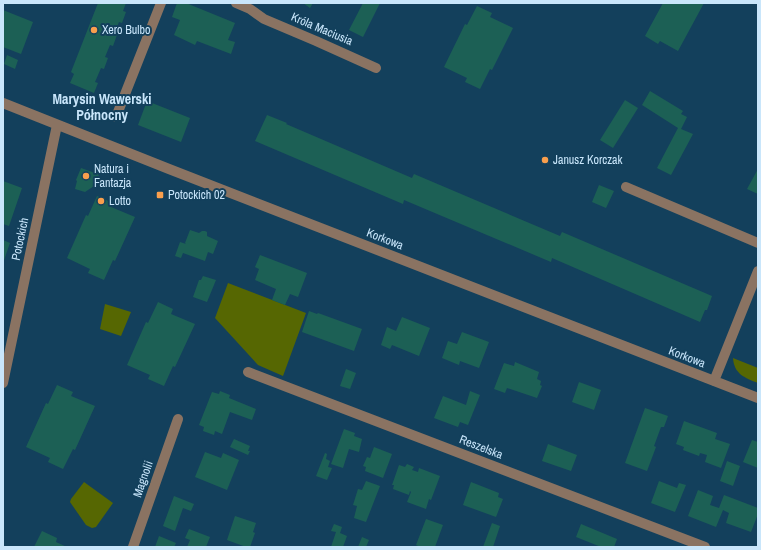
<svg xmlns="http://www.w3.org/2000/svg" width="761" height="550" font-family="'Archivo Narrow',sans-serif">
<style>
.green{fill:#566702}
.building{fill:#1c6055}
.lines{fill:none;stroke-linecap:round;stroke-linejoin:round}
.minor{stroke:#8a7362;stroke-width:10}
.poi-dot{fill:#f99f4d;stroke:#13405c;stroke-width:1.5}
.labels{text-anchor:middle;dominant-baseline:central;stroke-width:4;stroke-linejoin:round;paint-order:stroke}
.street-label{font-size:12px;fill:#c9e6fb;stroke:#13405c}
.poi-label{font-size:12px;fill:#c9e6fb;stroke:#13405c;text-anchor:start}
.quarter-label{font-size:14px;font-weight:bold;fill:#c9e6fb;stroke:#13405c}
</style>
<rect width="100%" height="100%" fill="#13405c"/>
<!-- green -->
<path class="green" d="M228,283L306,313L283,376L258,365L215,318Z
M105,304L131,312L121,336L100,329Z
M733,358L758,368V383C745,378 734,374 733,358Z
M84,482L113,503L96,527L92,528L86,525L70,502L71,499Z"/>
<!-- building -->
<path class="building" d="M98,3H126L123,11L126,12L122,23L119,22L114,34L117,35L113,46L110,45L105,57L108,58L104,69L101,68L95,82L98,83L94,93L70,83L74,74L71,72Z
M177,3H186L235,23L228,40L235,42L231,54L197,41L195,45L174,35L180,20L172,17Z
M303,3H313L310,8Z
M363,3H380L363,37L349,30Z
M663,3H704L678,51L660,41L658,44L645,36Z
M477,6L492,13L490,17L513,28L492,70L490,69L480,89L465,82L467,78L444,67L465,24L467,25Z
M3,10L33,22L21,54L3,47Z
M7,55L18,60L15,69L4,64Z
M650,91L683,111L681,114L687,117L681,129L693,134L671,175L657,168L678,128L642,105Z
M625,100L638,108L613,148L600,140Z
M147,101L190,118L181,142L138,125Z
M267,115L287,123L286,124L412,178L414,174L560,236L562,232L712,296L707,310H705L700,322L552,258L551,262L404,200L403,204L255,141Z
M81,168L98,174L99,175L94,186L85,192L75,189L77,181L76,180Z
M758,169V194L747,189Z
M3,181L22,188L9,226L3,224Z
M599,185L614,191L606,208L592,202Z
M97,196L113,203L111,207L135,217L115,261L113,260L104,280L88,273L90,269L67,258L86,215L88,216Z
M190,230L199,233L202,231H205L207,232V236L218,241L213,254L208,252L205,261L183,253L181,258L175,256L180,242L186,244L185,243Z
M3,240L10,243L3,263Z
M260,255L307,273L298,297L290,294L285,305L272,300L276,289L255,280L259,269L255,267Z
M203,276L216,280L207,302L193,297L199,280H201Z
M158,302L173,309L171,314L195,324L175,367L173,366L164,386L148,379L150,375L127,365L146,322L148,323Z
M309,311L317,314L318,313L362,329L354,351L302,332Z
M402,317L430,328L419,356L392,345L390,349L381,345L387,327L396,331Z
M462,332L489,342L479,368L460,361L459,365L442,358L448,341L457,344Z
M515,362L539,372L537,379L541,381L540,385L542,386L537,398L507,388L505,393L494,389L504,363L514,366Z
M346,369L356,373L350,389L340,386Z
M579,382L601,390L594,410L572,402Z
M57,385L73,392L71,396L95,406L75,450L73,449L63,469L48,462L50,458L26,447L46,403L48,404Z
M220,391L230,395L229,398L256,409L252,420L230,412L222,434L215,431L214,435L203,431L204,427L199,425L212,392L219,394Z
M470,391L480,395L468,425L460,422L458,427L434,418L443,396L466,405Z
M645,408L668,416L664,427H661L654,446L656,447L647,471L625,463Z
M684,421L717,433L715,439L730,444L721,468L705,462L707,455L700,453L699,456L683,450L684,447L676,444Z
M344,429L355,433L354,436L362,439L359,452L349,449L343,468L331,464Z
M234,439L250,446L248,451H250L248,455L230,447Z
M752,440L758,442V468L743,462Z
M548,444L577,455L571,471L542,461Z
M374,447L392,454L383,478L365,471L366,467L363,466L367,457L370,458Z
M205,452L221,458L223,453L239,460L227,490L195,477Z
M325,453L327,454L326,459L330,461L328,467L332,468L327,480L316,476Z
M727,461L740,466L733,486L720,481Z
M407,464L414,467L412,470L418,472L419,468L440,476L431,500L429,499L426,509L407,502L411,492L410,491L409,495L393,489L394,485H392L399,465L405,467Z
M366,481L380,486L366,522L354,518L357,506L353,505L358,489L362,490Z
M659,481L677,488L679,483L686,485L675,512L651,503Z
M471,482L499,493L498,497L503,499L496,517L463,505Z
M698,490L713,496L710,505L719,508L724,495L758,508V514L751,532L726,523L729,513L723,510L716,527L688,516Z
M174,496L194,504L191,511L183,508L175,531L163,526Z
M235,516L256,523L253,532L255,533L250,547H246L227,540Z
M426,519L443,525L435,547H420L416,545Z
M492,523L500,526L493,547H483Z
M334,524L342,527L340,533L347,536L343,547H331L336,532L331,531Z
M581,524L617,539L614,547H601L576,537Z
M189,529L210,537L206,547H187L190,540L185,538Z
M42,531L57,538L56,542L67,547H34Z
M159,536L176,543L174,547H155Z
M362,537L369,540L366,547H358Z"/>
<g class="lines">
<!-- minor -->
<path class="minor" d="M236,3L250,9L264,19L316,41L376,68
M3,103L169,169L758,398
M116,117L161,3
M626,187L758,243
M248,372L705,547
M714,381L758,271
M3,383L57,125
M133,547L178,419"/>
</g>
<!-- markers -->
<g class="poi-dot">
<circle cx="94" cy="30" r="4"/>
<circle cx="545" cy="160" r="4"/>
<circle cx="86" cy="176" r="4"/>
<rect x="156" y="191" width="8" height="8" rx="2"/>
<circle cx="101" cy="201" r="4"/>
</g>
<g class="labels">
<!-- street labels -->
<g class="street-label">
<text transform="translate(322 29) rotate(23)">Króla Maciusia</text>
<text transform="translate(20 239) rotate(-78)">Potockich</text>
<text transform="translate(385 239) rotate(21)">Korkowa</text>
<text transform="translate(687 357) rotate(21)">Korkowa</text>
<text transform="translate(481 447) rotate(21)">Reszelska</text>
<text transform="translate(143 479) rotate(-71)">Magnolii</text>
</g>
<!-- poi labels -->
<g class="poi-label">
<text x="102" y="30">Xero Bulbo</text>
<text x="553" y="160">Janusz Korczak</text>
<text x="94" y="169">Natura i<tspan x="94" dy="14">Fantazja</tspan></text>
<text x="168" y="195">Potockich 02</text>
<text x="109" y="201">Lotto</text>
</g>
<!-- quarter labels -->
<g class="quarter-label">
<text x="102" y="99">Marysin Wawerski<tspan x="102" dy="16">Północny</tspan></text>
</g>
</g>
<!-- border -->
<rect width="761" height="550" fill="none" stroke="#c9e6fb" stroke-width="8"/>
</svg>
